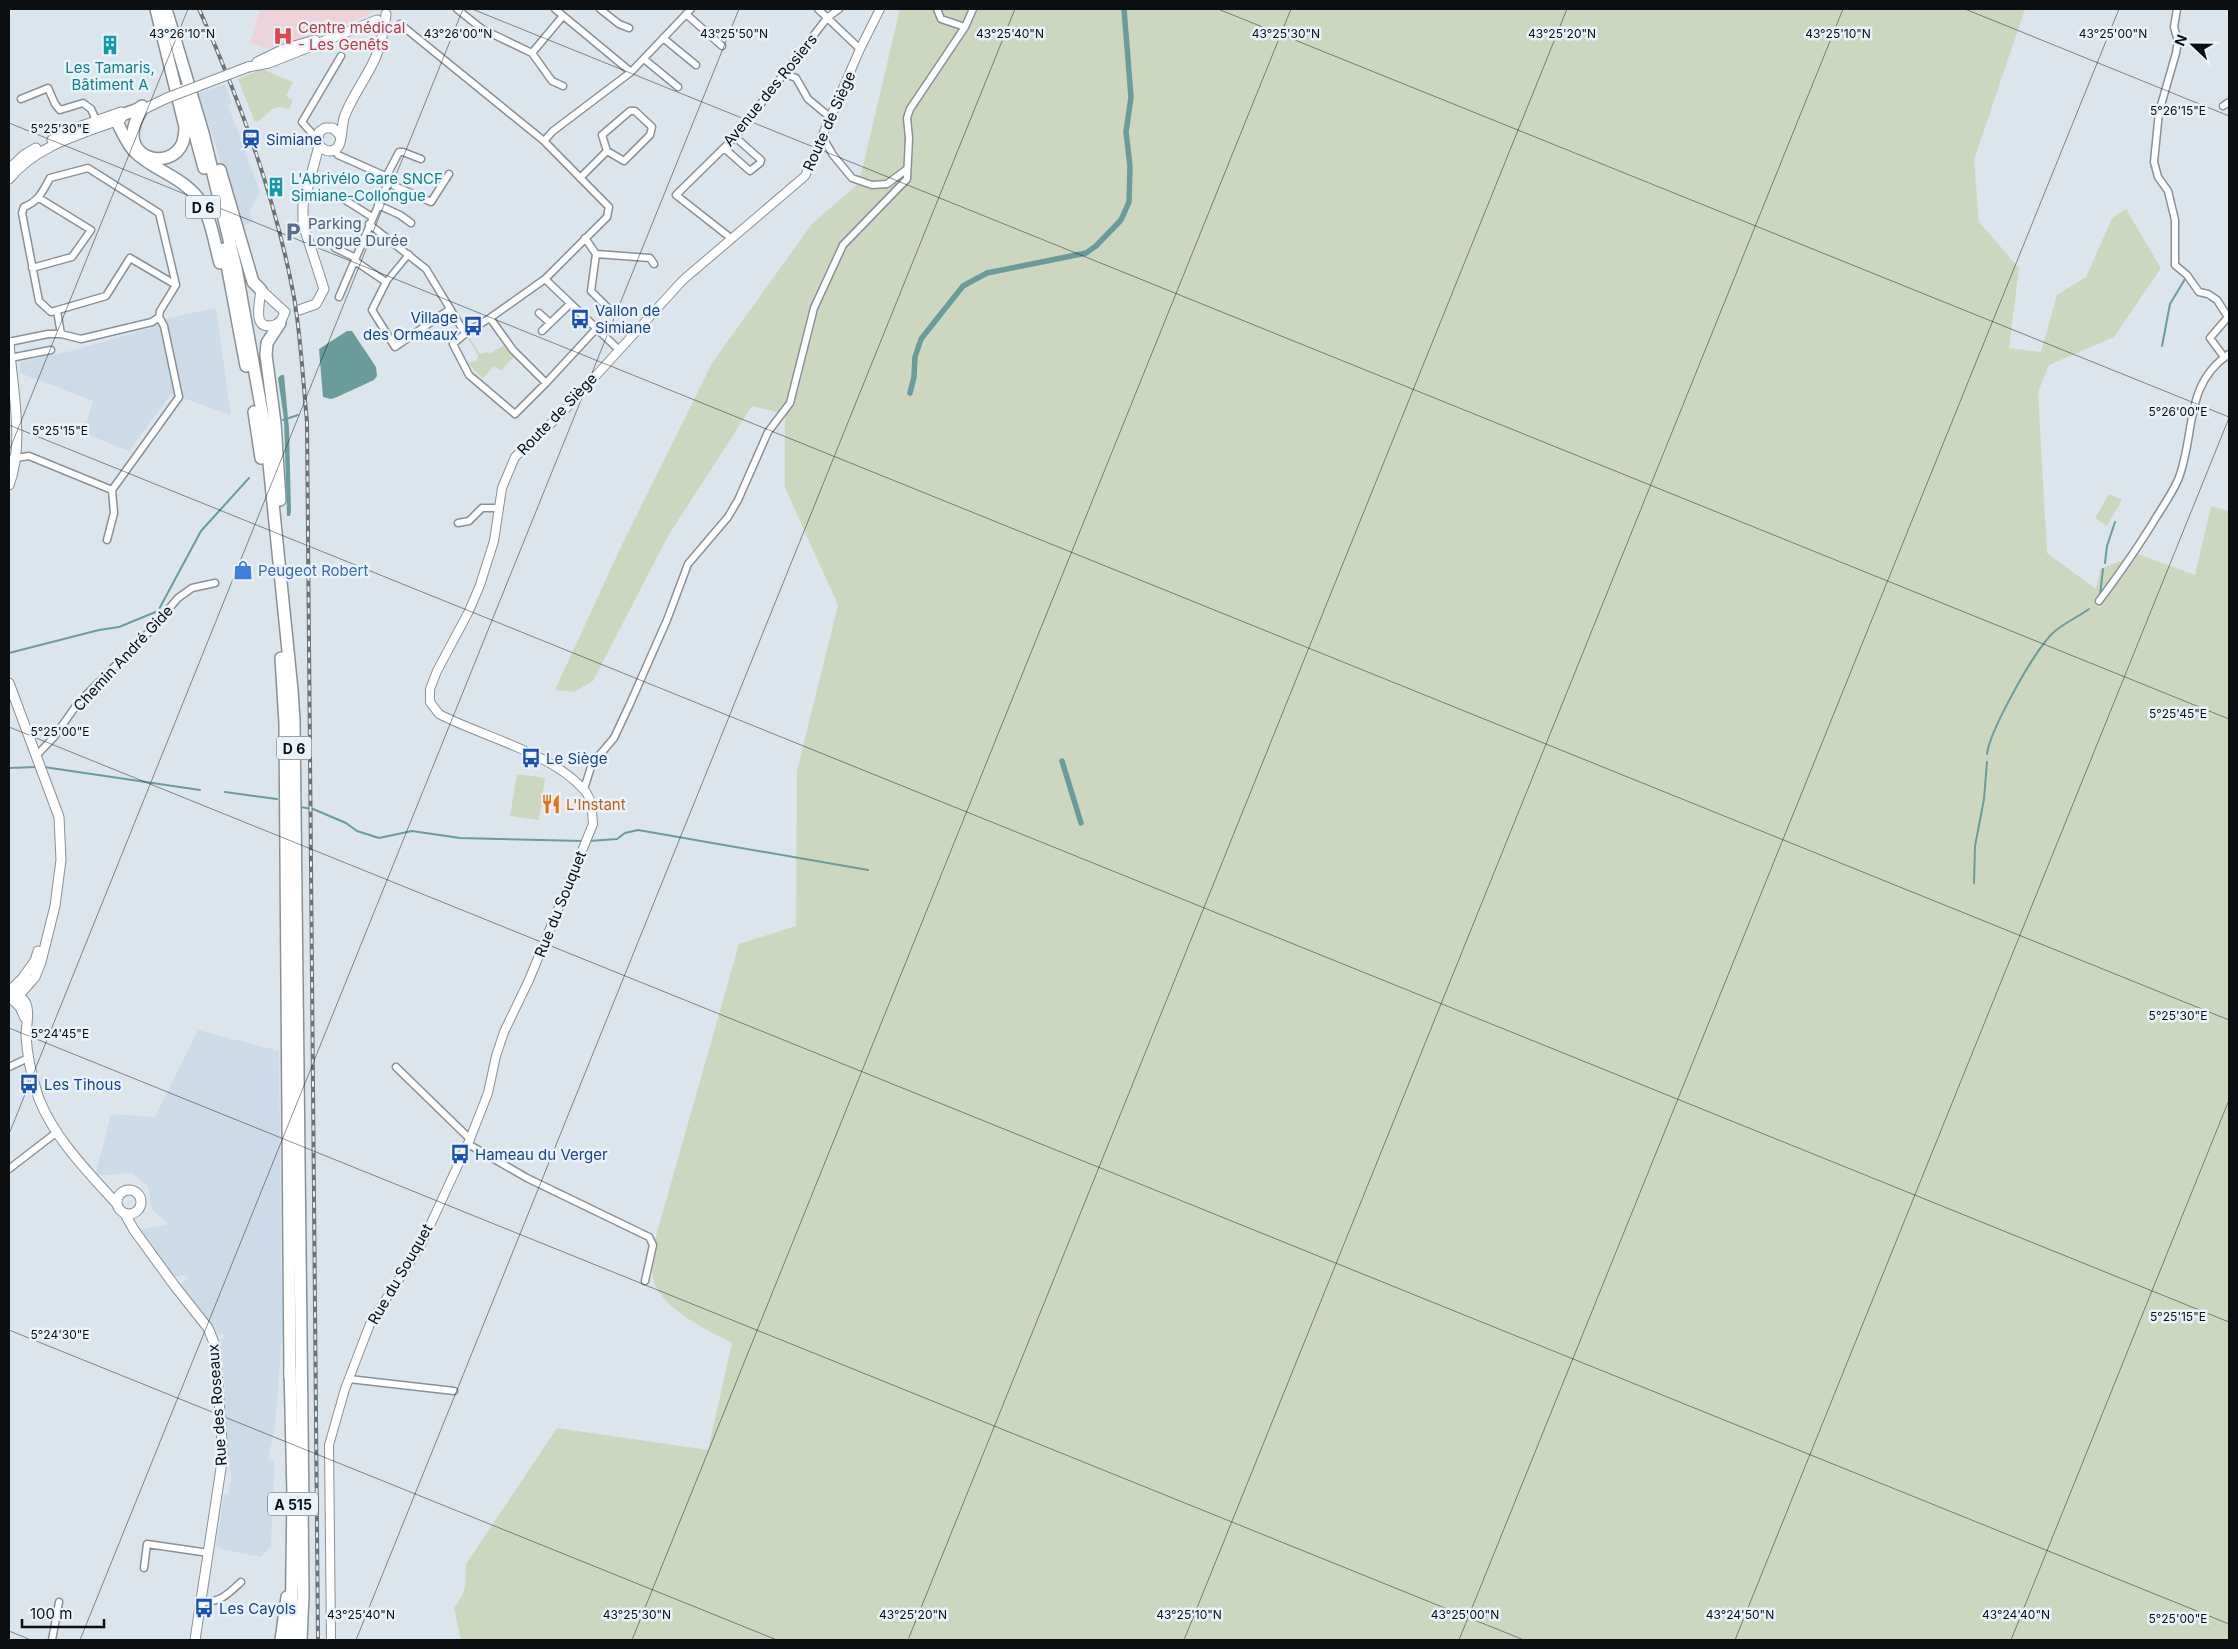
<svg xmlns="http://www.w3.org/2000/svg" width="2238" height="1649" font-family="Inter,sans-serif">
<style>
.built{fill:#cddbe9}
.medical{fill:#ecd2d9}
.green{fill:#cdd7c0}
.water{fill:#6b9c9c}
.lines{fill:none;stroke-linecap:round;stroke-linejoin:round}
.stream{stroke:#6b9c9c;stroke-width:2}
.canal{stroke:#6b9c9c;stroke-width:5.5}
.pedestrian-casing{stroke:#899198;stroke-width:8}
.minor-casing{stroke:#899198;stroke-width:9}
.tertiary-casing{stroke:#899198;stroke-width:10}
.secondary-casing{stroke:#899198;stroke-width:11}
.trunk-casing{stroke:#899198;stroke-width:14}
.motorway-casing{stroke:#899198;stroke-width:14}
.pedestrian{stroke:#fff;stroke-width:5}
.minor{stroke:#fff;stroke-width:6}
.tertiary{stroke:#fff;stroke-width:8}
.secondary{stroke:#fff;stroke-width:9}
.trunk{stroke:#fff;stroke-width:11}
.motorway{stroke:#fff;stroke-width:11}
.rail-casing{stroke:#6c7276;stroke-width:4}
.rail{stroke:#eaf2fa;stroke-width:2;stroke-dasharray:5.5;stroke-linecap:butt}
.secondary-bridge-casing{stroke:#899198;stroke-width:11;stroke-linecap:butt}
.secondary-bridge{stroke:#fff;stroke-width:9}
.ticks{fill:none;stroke:#0c0f11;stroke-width:1;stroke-opacity:0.45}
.labels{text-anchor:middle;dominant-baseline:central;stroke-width:5;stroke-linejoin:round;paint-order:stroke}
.shield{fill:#eaf2fa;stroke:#4f5357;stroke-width:1}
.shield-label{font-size:14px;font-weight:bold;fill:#0c0f11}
.health-label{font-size:15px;fill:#be3a42;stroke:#eaf2fa;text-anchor:start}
.culture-label{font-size:15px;fill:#0d838f;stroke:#eaf2fa}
.street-label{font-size:15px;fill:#0c0f11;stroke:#eaf2fa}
.transit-label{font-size:15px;fill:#164399;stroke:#eaf2fa;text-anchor:start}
.service-label{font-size:15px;fill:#4e5e75;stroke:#eaf2fa;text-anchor:start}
.shop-label{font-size:15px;fill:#366cbe;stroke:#eaf2fa;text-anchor:start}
.food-label{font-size:15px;fill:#c56008;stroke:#eaf2fa;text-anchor:start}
.ticks-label{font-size:12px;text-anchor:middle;fill:#0c0f11;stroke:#eaf2fa;stroke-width:5;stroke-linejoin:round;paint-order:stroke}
</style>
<rect width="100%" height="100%" fill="#dce5ec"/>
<!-- built -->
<path class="built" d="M225,84L232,103L228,105L260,192L250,211L253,222L243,226L198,94Z
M216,308L231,415L171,394L129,451L83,433L93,401L20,373V362L71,351L150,328L168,318Z
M198,1030L279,1051L282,1337L275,1428L268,1459L275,1461L271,1546L261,1557L220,1549L216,1546L224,1494L228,1495L231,1479L229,1456H226L222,1393L225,1391L221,1339H224V1334H216L181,1290L180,1286L183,1281L188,1280L187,1275L173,1277L138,1230L169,1224L152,1210L148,1186L132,1173L95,1176L111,1114L155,1117Z"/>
<!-- medical -->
<path class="medical" d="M260,9H376L377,10L339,28L269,49L250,43Z"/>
<!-- green -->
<path class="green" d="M900,9H2025L1974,160L1979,222L2019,268L2009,348L2041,352L2057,295L2086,277L2112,218L2126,209L2161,268L2114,337L2049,365L2038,392L2047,553L2096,589L2100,569L2138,554L2195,575L2211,506L2229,511V1640H461L454,1608C466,1594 466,1582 466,1564L557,1428L708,1450L732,1343C708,1330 660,1309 653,1278C651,1268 654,1254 654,1243L739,944L796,926L797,771L838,605L785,488V414L752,406L668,536L593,681L574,692L555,690L618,553L712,363L812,224L859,183Z
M262,69L293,82L286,96L293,100L289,109C269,102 270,117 255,122L238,79Z
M470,338L480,354L488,352L490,354L504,345L514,357L501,371L494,366L483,379L468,363L477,361L478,355L468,339Z
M2109,494L2122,500L2107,526L2095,518Z
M517,774L545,778L539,820L510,816Z"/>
<!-- water -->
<path class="water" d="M347,331H352L376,367L377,376L374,380L337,397L331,399L323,397L319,349Z
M281,375H284L289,429L291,511L290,516H287L284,419L278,378Z"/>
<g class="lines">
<!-- stream -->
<path class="stream" d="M2162,346L2170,304L2185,279
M283,420L298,415
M2105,563L2107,546L2115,522
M2100,596L2103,569
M9,653L99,630L119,627L158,611L201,531L249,478
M1987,754C1990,730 2035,649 2054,632C2064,623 2078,617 2089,609
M44,767L200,790
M9,768L36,767
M225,792L277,799
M300,807L313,809L346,823L357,831L379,838L412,831L460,838L584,841
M589,841L617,839L625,833L638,830L868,870
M1974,883L1975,846L1984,799L1987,762"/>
<!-- canal -->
<path class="canal" d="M910,393L914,377L915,357L921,339L963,286L987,273L1086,253L1096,246L1121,220L1129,202L1130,166L1126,132L1131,97L1124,9
M1062,761L1081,823"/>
<defs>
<path id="pedestrian" d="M386,282L409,254"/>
<path id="minor" d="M457,9L482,29L532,53L562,17
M555,9L631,72
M600,9L619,24L629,28
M818,9L860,49
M937,9L941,19L965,27
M2177,9L2174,27L2178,41L2176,53L2159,112L2154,162L2158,177L2168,191L2175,220V265L2187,275L2199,292L2208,294L2217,300L2228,317L2210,338L2224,357
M686,14L722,46
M400,24L544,141L609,207L607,217L545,279L618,349
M663,38L696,65
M532,53L552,81L563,86
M644,59L678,87
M785,74L796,78L808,99L831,118
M21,99L48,88L55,104L60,110L83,103L91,109L97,122
M2223,106L2229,102
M630,111H635L652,127L650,135L624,161L607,151L602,135Z
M302,122L341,56
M302,122L317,139
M822,136L833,155L852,178L872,185L887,184L907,169
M544,141L553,131L631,72L691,9
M724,148L750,171L760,163L761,160L735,137
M334,150L338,155L383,175L388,183L339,297
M386,177L399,152H403L421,159
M580,178L607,151
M388,183L431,202L449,174
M342,198L372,217
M378,205L400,215L411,223
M369,224L426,269L463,330L467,332
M585,238L596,254L650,258L654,264
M732,239L676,195L736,136L827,18L839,9
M335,248L356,258
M596,254L591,291L612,312
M355,261L386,282L372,310L395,347L450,309
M32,268L72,257L91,230L39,198
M545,279L490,318L467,332L453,344L469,375L515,414L546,383
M57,311L61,334
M539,313L550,323
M490,318L513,350L546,383L596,329
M542,331L570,304
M9,342L48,334H61L81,339L152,322L159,317L160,311L176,285L159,213L88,168L50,178C43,191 39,201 24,207L22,213L39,301L51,312L106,296L130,258L176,285
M10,358L51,350
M9,459L29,456L112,490L179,397L164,326L159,317
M458,523L469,521L482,508H499
M107,540L114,513L112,490
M2099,601C2120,573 2139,546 2157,516C2164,505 2172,493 2178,480C2196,435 2183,385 2229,354
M36,756L54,737L78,703L149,632L178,598L192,588L215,583
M584,789L592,764L614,738L629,706L667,620L688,564L728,517L738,500L768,432L790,403L814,308L843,245L907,179L909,138L907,118L910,109L965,27L973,9
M9,1067L28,1058
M396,1067L470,1139
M468,1144L527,1178L649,1237L653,1245L645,1281
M9,1169L57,1132
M349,1379L454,1391
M144,1568L147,1544L209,1553
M201,1602C220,1603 228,1594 241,1582
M52,1640L59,1602"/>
<path id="tertiary" d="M9,991L21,979
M331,1640L329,1445L345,1389L370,1324L421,1245L470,1139L488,1093L496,1056L504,1032L529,980L593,824C592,813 592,799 585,791C553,753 483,737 439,714L430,702V689L437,671L469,611L480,585L494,541L502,488L515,457L561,414L683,280L805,176L860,49L880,9"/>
<path id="secondary" d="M257,62L284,49L315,40
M248,67L269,63L377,20
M138,112L167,98
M340,135L333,128H325L319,132L318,143C321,150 330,154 337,148C343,142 341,124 345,115C359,81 379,66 384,25C385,20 386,18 386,14
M52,140L76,128L121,112
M9,169L24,155L36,148
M9,179C36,145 82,134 121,119
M261,290L285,312L280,323C251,335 259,307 261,290Z
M299,310L316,304L324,289L303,224V205L319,146
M9,342C12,386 25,444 9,485
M9,683L59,817L61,860L55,906L41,962L35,977L19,995C21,998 25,1001 26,1004C30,1013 26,1026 26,1035C27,1057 32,1078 39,1099C55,1139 88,1172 116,1203
M25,1018L20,1007L13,1000V996L23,983L24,976L35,961L38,951
M117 1202a12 12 0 1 1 24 0a12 12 0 1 1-24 0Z
M125,1214L134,1230L174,1285L208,1328L215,1345L223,1455L195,1640"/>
<path id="trunk" d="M166,9L203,133L236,268L266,434L292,690L294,721L303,1511
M183,90L204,168
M142,106C135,113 121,112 116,120C122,131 127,145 136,153C154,170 182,177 198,198C211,216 214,242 220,263
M141,111C112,158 171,174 183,142C184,138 185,131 185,127L156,9
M220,170L253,282L261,290
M224,249L246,366
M280,323L267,343L266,355L275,423L280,500
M254,412L261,458
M281,658L285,723L290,1377
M281,1640L287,1597"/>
<path id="motorway" d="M290,1368L293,1494L291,1640
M301,1640L303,1595L302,1501"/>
</defs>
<!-- pedestrian casing -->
<use href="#pedestrian" class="pedestrian-casing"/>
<!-- minor casing -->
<use href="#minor" class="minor-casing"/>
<!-- tertiary casing -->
<use href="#tertiary" class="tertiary-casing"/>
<!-- secondary casing -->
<use href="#secondary" class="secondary-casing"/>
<!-- trunk casing -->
<use href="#trunk" class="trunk-casing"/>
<!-- motorway casing -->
<use href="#motorway" class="motorway-casing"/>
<!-- pedestrian -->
<use href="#pedestrian" class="pedestrian"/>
<!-- minor -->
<use href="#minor" class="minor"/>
<!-- tertiary -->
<use href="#tertiary" class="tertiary"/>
<!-- secondary -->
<use href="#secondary" class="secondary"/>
<!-- trunk -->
<use href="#trunk" class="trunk"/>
<!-- motorway -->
<use href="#motorway" class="motorway"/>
<defs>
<path id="rail" d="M199,9C241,102 275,196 294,297C301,338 303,381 307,422L318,1640"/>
</defs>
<!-- rail casing -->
<use href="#rail" class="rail-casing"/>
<!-- rail -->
<use href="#rail" class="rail"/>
<defs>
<path id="secondary-bridge" d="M167,98L248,67"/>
</defs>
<!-- secondary-bridge casing -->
<use href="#secondary-bridge" class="secondary-bridge-casing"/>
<!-- secondary-bridge -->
<use href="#secondary-bridge" class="secondary-bridge"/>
</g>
<!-- ticks -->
<path class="ticks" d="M472,9L2229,719M1218,9L2229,417M1965,9L2229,116M9,123L2229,1020M9,425L2229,1322M9,451L188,9M9,727L2229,1624M9,1028L1524,1640M9,1134L463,9M9,1330L777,1640M9,1631L31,1640M80,1640L739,9M356,1640L1015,9M632,1640L1291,9M908,1640L1567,9M1184,1640L1843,9M1459,1640L2119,9M1735,1640L2229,418M2011,1640L2229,1100"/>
<!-- icons -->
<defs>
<symbol id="hospital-bare" viewBox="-9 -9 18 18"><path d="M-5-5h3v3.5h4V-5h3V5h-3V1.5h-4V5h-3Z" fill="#e0444e" stroke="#eaf2fa" stroke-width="2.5" paint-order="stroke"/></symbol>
<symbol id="building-bare" viewBox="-9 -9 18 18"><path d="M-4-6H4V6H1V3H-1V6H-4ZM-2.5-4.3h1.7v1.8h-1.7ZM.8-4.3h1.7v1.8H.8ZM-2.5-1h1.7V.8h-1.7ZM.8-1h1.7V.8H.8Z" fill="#0f9aa8" stroke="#eaf2fa" stroke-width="2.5" paint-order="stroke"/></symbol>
<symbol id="station-bare" viewBox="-9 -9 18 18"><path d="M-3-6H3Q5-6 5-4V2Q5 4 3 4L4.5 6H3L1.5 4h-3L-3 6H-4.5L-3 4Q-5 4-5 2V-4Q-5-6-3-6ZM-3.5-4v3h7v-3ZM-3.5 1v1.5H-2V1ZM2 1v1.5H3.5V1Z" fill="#1a4fb4" stroke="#eaf2fa" stroke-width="2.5" paint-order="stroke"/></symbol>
<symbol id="parking-bare" viewBox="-9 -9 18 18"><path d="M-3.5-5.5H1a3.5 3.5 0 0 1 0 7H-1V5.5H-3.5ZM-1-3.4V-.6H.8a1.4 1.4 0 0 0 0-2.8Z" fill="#5c6f8a" stroke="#eaf2fa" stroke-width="2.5" paint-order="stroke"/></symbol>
<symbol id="bus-bare" viewBox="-9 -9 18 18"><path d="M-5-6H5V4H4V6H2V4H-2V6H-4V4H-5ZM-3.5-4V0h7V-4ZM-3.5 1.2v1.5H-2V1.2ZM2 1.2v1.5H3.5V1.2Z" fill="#1a4fb4" stroke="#eaf2fa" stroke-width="2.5" paint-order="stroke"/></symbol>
<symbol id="shop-bare" viewBox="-9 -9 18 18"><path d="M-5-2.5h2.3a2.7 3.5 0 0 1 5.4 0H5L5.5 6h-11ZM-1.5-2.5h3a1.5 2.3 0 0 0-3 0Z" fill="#3f7fe0" stroke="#eaf2fa" stroke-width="2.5" paint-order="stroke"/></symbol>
<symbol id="restaurant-bare" viewBox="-9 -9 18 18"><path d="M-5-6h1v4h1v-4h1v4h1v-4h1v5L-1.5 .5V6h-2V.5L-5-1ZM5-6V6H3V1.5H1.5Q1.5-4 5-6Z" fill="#e8710a" stroke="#eaf2fa" stroke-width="2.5" paint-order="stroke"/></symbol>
</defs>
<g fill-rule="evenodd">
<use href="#hospital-bare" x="269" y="22" width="28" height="28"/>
<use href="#building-bare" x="96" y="31" width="28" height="28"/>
<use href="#station-bare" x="237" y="125" width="28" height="28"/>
<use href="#building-bare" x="262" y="173" width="28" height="28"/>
<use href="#parking-bare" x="279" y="218" width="28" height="28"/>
<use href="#bus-bare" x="566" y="305" width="28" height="28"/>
<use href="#bus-bare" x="459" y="312" width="28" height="28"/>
<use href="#shop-bare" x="229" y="556" width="28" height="28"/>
<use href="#bus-bare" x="517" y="744" width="28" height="28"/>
<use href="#restaurant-bare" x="537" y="790" width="28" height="28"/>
<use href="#bus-bare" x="15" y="1070" width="28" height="28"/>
<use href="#bus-bare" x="446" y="1140" width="28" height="28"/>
<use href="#bus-bare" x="190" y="1594" width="28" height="28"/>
</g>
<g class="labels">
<!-- shield labels -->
<g class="shield">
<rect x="185.5" y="195.5" width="35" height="23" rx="4"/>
<rect x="276.5" y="736.5" width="35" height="23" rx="4"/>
<rect x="268" y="1492.5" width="50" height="23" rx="4"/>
</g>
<g class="shield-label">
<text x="203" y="207">D 6</text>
<text x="294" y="748">D 6</text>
<text x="293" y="1504">A 515</text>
</g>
<!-- health labels -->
<g class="health-label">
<text x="298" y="27">Centre médical<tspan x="298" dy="17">- Les Genêts</tspan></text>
</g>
<!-- culture labels -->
<g class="culture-label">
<text x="110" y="67">Les Tamaris,<tspan x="110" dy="17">Bâtiment A</tspan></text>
<text x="291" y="178" text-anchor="start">L'Abrivélo Gare SNCF<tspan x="291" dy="17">Simiane-Collongue</tspan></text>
</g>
<!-- street labels -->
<g class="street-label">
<text transform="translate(770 90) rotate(-51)">Avenue des Rosiers</text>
<text transform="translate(829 121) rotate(-66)">Route de Siège</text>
<text transform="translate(557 414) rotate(-46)">Route de Siège</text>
<text transform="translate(123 658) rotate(-47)">Chemin André Gide</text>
<text transform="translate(560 904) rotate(-68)">Rue du Souquet</text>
<text transform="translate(400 1274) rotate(-60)">Rue du Souquet</text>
<text transform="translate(217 1405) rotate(-94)">Rue des Roseaux</text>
</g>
<!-- transit labels -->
<g class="transit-label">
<text x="266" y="139">Simiane</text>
<text x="595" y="310">Vallon de<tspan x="595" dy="17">Simiane</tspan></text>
<text x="458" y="317" text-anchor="end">Village<tspan x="458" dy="17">des Ormeaux</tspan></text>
<text x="546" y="758">Le Siège</text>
<text x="44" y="1084">Les Tihous</text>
<text x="475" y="1154">Hameau du Verger</text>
<text x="219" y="1608">Les Cayols</text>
</g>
<!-- service labels -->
<g class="service-label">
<text x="308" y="223">Parking<tspan x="308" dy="17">Longue Durée</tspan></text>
</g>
<!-- shop labels -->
<g class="shop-label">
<text x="258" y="570">Peugeot Robert</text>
</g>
<!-- food labels -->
<g class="food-label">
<text x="566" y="804">L'Instant</text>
</g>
</g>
<g class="ticks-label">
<text x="734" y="38">43°25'50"N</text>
<text x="1010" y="38">43°25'40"N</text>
<text x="1286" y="38">43°25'30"N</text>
<text x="1562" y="38">43°25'20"N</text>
<text x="1838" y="38">43°25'10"N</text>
<text x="2113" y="38">43°25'00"N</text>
<text x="182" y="38">43°26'10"N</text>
<text x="458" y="38">43°26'00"N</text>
<text x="2178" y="115">5°26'15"E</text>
<text x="60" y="133">5°25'30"E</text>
<text x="2178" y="416">5°26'00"E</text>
<text x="60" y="435">5°25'15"E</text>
<text x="2178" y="718">5°25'45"E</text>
<text x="60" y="736">5°25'00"E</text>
<text x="2178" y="1020">5°25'30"E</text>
<text x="60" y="1038">5°24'45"E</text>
<text x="2178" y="1321">5°25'15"E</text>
<text x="60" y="1339">5°24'30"E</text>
<text x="361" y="1619">43°25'40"N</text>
<text x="637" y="1619">43°25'30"N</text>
<text x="913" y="1619">43°25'20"N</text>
<text x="1189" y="1619">43°25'10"N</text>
<text x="1465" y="1619">43°25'00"N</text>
<text x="1740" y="1619">43°24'50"N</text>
<text x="2016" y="1619">43°24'40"N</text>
<text x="2178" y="1623">5°25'00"E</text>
</g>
<!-- border -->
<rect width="2238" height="1649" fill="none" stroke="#0c0f11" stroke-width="20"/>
<!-- north arrow -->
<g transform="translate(2193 45) rotate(292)" stroke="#eaf2fa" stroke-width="4" paint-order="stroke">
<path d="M0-4L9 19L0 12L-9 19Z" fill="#0c0f11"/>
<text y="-8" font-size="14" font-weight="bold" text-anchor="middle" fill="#0c0f11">N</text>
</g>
<!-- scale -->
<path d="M22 1619v8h82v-8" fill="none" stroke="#0c0f11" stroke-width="2.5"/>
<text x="30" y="1619" font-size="15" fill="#0c0f11" stroke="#eaf2fa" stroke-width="4" paint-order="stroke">100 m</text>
</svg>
